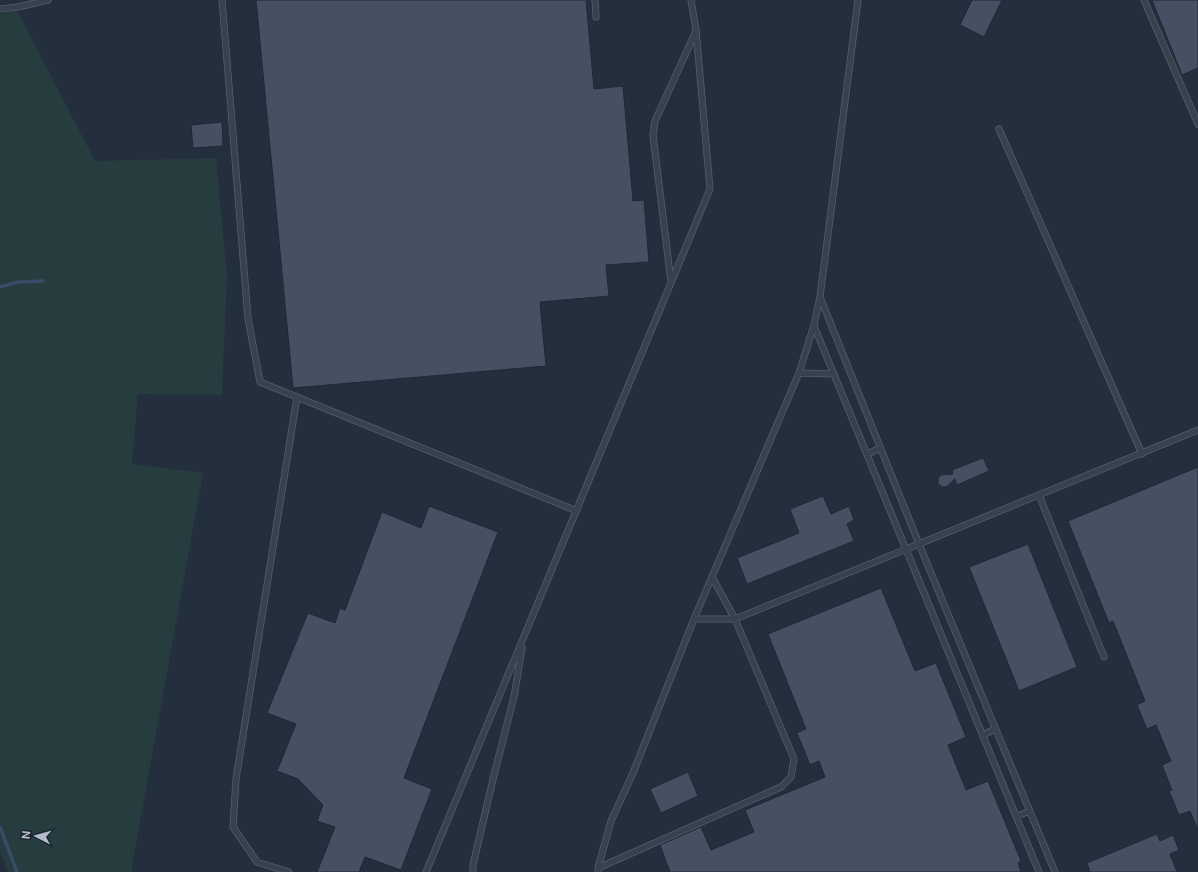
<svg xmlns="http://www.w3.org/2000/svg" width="1198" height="872" font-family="Inter,sans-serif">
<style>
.green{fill:#263c3f}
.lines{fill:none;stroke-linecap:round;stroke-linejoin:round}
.stream{stroke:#394c67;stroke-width:3.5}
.building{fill:#455162;stroke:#1f2835}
.lane-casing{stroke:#565f6c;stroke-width:7}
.lane{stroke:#38414e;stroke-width:5.5}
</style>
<rect width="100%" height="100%" fill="#242f3e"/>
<!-- green -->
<path class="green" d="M17,10L95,161L216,158L227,275L222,395L138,394L132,464L203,473L131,872H8L0,851V14Z"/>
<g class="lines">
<!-- stream -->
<path class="stream" d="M0,287L18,282L43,281
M0,827L17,872"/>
</g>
<!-- building -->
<path class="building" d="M256,0H586L594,89L623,86L633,201L644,200L649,262L606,265L609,296L540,302L546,366L293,388Z
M972,0H1002L984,37L960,25Z
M1152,0H1198V68L1182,75Z
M222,122L223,146L193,148L191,125Z
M983,458L989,471L957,485L955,479L946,487H942L938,484V478L941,475L953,474L952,470Z
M1198,467V830L1190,811L1179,815L1169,791L1172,790L1162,765L1171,761L1156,725L1147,729L1137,705L1145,701L1113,621L1109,623L1068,521Z
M823,496L831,514L849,506L854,520L847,524L854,541L747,584L737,558L799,533L790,509Z
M429,506L498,532L404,778L432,789L401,870L365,857L359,872H317L335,827L317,821L323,805L298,779L277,771L296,724L267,713L308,613L335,623L340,608L345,610L382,512L421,528Z
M1028,544L1077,667L1019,691L969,567Z
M881,588L915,671L936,663L966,737L948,745L966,790L988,781L1021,861L1018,863L1021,872H670L660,845L701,827L711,850L754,832L745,810L825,777L819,761L810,765L797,733L806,729L768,634Z
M688,772L698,796L661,813L650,789Z
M1157,834L1160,841L1173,835L1179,850L1170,854L1177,872H1090L1087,863Z"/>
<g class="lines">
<defs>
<path id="lane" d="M222,0L248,318L260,382L577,511
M595,0L596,17
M1144,0L1198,124
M0,9L18,7L48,0
M999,129L1142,454
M671,282L653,135L655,121L696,31
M820,297L919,544L1055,872
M814,326L1039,872
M799,373L834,374
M868,454L880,448
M1039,495L1104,657
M694,619H735L1198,430
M983,735L995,729
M1017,816L1030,811
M598,868L781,787L791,777L794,759L735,619L712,577
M289,872L257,862L233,827L236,779L297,397
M426,872L710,189L696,30L691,0
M473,872V865L494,775L514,697L522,648
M598,872V868L611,821L633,773L694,619L799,373L814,325L820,297L858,0"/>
</defs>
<!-- lane casing -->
<use href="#lane" class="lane-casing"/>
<!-- lane -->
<use href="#lane" class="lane"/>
</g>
<!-- north arrow -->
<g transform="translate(36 836) rotate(276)" stroke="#1d2633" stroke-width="3" paint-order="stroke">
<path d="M0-3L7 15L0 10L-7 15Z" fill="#b4bcc9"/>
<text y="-6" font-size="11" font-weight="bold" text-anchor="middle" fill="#b4bcc9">N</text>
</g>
</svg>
